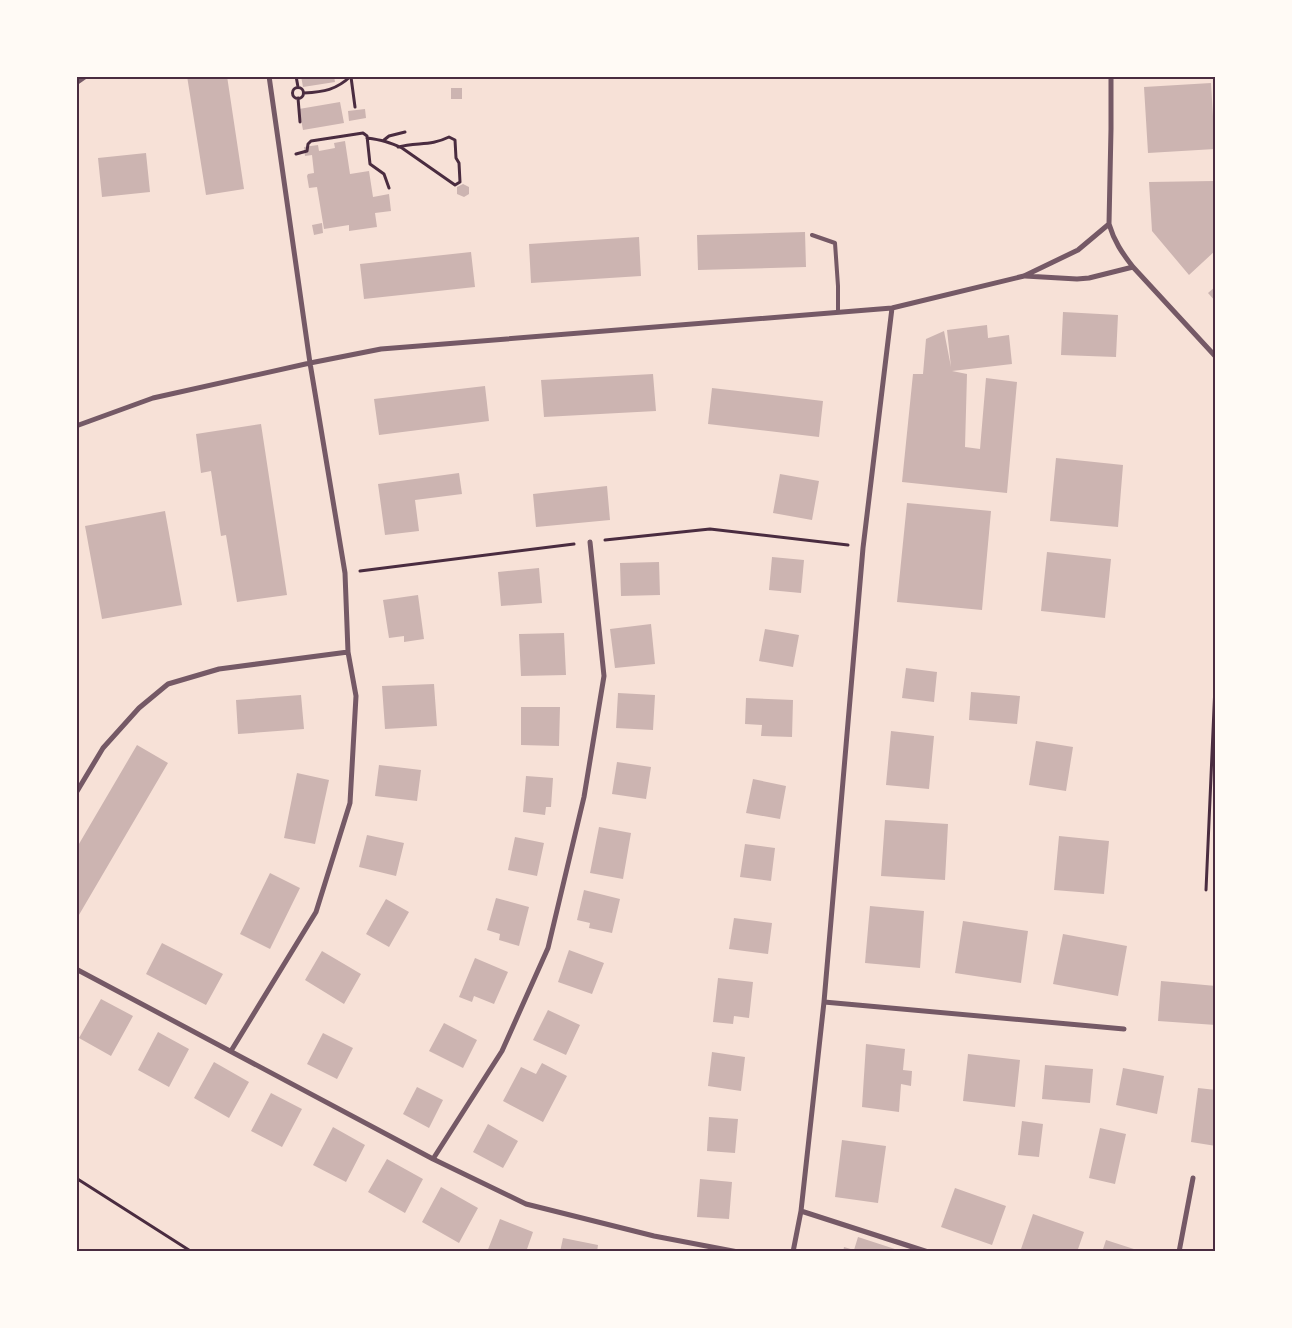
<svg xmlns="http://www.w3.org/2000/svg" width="1292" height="1328" font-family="'Alegreya Sans',sans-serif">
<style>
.building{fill:#ccb4b1}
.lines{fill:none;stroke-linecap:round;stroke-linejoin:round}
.path{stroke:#4a2c40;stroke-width:3}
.service{stroke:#755966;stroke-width:4}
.minor{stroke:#755966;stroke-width:5}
.neatline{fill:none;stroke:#4a2c40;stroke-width:2}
</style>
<rect width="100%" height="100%" fill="#f7e1d7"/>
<!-- building -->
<path class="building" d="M187,76H227L244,189L206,195Z
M301,76H334L335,82L303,87Z
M1211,83L1215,149L1148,153L1144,87Z
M451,88H462V99H451Z
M340,102L344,123L303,130L299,109Z
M365,109L366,118L349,121L348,111Z
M345,141L350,174L369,171L373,197L389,194L391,211L375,213L377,227L349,231V225L324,229L317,187L309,188L307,176L308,174L314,173L312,155L305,156L304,147L318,145L319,151L335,148L334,143Z
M146,153L150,192L102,197L98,158Z
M1214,181L1216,185V250L1189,275L1152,231L1149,182Z
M463,184L469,187V194L464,197L457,194V187Z
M322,223L323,233L314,235L312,225Z
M805,232L806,267L698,270L697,235Z
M639,237L641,276L531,283L529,244Z
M471,252L475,287L364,299L360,264Z
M1216,286V302L1208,293Z
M1063,312L1118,315L1116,357L1061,355Z
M987,325L988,338L1009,335L1012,364L952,371L967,374L965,447L980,449L986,378L1017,382L1007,493L902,482L913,374H923L926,339L944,331L951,367L947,330Z
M653,374L656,411L544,417L541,380Z
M485,386L489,421L379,435L374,399Z
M712,388L823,401L819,437L708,424Z
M261,424L287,595L237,602L226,535L221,536L211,471L201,473L196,434Z
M1056,458L1123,465L1118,527L1050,521Z
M459,473L462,494L415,500L419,531L385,535L378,484Z
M780,474L819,481L812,520L773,513Z
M607,486L610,520L536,527L533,494Z
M907,503L991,511L982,610L897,602Z
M165,511L182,605L102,619L85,526Z
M1047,552L1111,559L1105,618L1041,611Z
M772,557L804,560L801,593L769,590Z
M659,562L660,595L621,596L620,563Z
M539,568L542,603L501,606L498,572Z
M418,595L424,639L404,642V636L389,638L383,600Z
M651,624L655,664L615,668L610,629Z
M765,629L799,635L793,667L759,661Z
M564,633L566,675L521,676L519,634Z
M906,668L937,672L934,702L902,698Z
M434,684L437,726L385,729L382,686Z
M971,692L1020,696L1017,724L969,720Z
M618,693L655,695L653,730L616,728Z
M301,695L304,729L238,734L236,700Z
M746,698L793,700L792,737L761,736L762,725L745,724Z
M521,707H560L559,746L521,745Z
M891,731L934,736L929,789L886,785Z
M1036,741L1073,747L1066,791L1029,785Z
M137,745L168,763L76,920V849Z
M617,762L651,767L646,799L612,794Z
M379,765L421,770L417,801L375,796Z
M297,773L329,780L315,844L284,838Z
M526,776L553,778L551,807H546L545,815L523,812Z
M753,779L786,786L780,819L746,813Z
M885,820L948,824L945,880L881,876Z
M599,827L631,833L623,879L590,873Z
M367,835L404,843L396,876L359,867Z
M1059,836L1109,841L1104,894L1054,890Z
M515,837L544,843L537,876L508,870Z
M745,844L775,848L771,881L740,877Z
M270,873L300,888L270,949L240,934Z
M584,890L620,899L612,933L589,928L590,923L577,920Z
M496,898L529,907L519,946L499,940L500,934L487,930Z
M386,899L409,912L389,947L366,934Z
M870,906L924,911L920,968L865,963Z
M734,918L772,923L768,954L729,949Z
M963,921L1028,931L1021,983L955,973Z
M1063,934L1127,946L1118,996L1053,984Z
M162,943L223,974L206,1005L146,974Z
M569,950L604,963L592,994L558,982Z
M322,951L361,974L344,1004L305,980Z
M475,958L508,972L494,1004L474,996L472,1002L459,997Z
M718,978L753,982L749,1018L734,1016L733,1024L713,1022Z
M1161,981L1216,986V1025L1158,1021Z
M101,999L133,1016L111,1056L79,1038Z
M548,1010L580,1025L566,1055L533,1040Z
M444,1023L477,1040L463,1068L429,1051Z
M158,1032L189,1049L169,1087L138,1070Z
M323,1033L353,1048L337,1079L307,1064Z
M866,1044L905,1049L903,1070L912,1071L911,1086L901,1084L899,1112L862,1107Z
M712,1052L745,1057L741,1091L708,1086Z
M968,1054L1020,1060L1015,1107L963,1101Z
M214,1062L249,1082L229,1118L194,1098Z
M542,1063L567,1076L543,1122L503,1101L521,1067L536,1074Z
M1045,1065L1093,1069L1090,1103L1042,1099Z
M1123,1068L1164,1076L1157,1114L1116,1105Z
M417,1087L443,1100L429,1128L403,1114Z
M1198,1088L1216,1090V1146L1191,1142Z
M271,1093L302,1109L282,1147L251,1131Z
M709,1117L738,1119L735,1153L707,1151Z
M1022,1121L1043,1124L1039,1157L1018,1155Z
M488,1124L518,1141L503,1168L473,1152Z
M333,1127L365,1145L346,1182L313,1165Z
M1100,1128L1126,1134L1115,1184L1089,1178Z
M842,1140L886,1146L878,1203L835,1197Z
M387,1159L423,1179L405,1213L368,1192Z
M700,1179L732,1182L729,1219L697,1217Z
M441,1187L478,1208L459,1243L422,1222Z
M955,1188L1006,1206L992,1245L941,1227Z
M1033,1214L1084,1232L1077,1252H1020Z
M500,1219L533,1232L526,1252H487Z
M858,1237L901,1251V1252H843L844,1247L854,1250Z
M563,1238L598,1245L597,1252H560Z
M1106,1240L1140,1251V1252H1102Z"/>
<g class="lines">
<!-- path -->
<path class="path" d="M296,76L298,87
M351,77L355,107
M292.5 93a5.5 5.5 0 1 1 11 0a5.5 5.5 0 1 1-11 0Z
M304,93C324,92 336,90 351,76
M298,98L300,122
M367,138C382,140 389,142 402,148L455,185L460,182L459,163L456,158L455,140L449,137C431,146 417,142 398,147
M384,140L389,136L405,132
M296,154L307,151L308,144L311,141L363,133L367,136L370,164L384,174L389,188
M605,540L710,529L848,545
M360,571L574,544
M1206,890L1216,663
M76,1178L192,1252"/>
<!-- service -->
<path class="service" d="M812,235L835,243L838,286V312"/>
<!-- minor -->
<path class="minor" d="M1111,76V129L1109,224C1114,241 1122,253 1133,267L1216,357
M76,83L86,76
M1025,276L1077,279L1089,278L1133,267
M76,426L153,398L310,363L381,349L892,308L1024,276L1078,250L1109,224
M76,793L103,748L139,708L168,684L219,669L348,652
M76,969L433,1159L526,1204L654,1236L738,1252
M824,1002L1124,1029
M231,1051L316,912L350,803L356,696L348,652L345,573L310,363L269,76
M433,1159L502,1051L548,948L584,797L604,676L590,542
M801,1211L928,1252
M793,1252L801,1211L824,1002L863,548L892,308
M1179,1252L1193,1178"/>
</g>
<!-- border -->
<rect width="1292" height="1328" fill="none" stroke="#fffaf5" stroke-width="155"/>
<rect x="78" y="78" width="1136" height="1172" class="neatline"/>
</svg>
